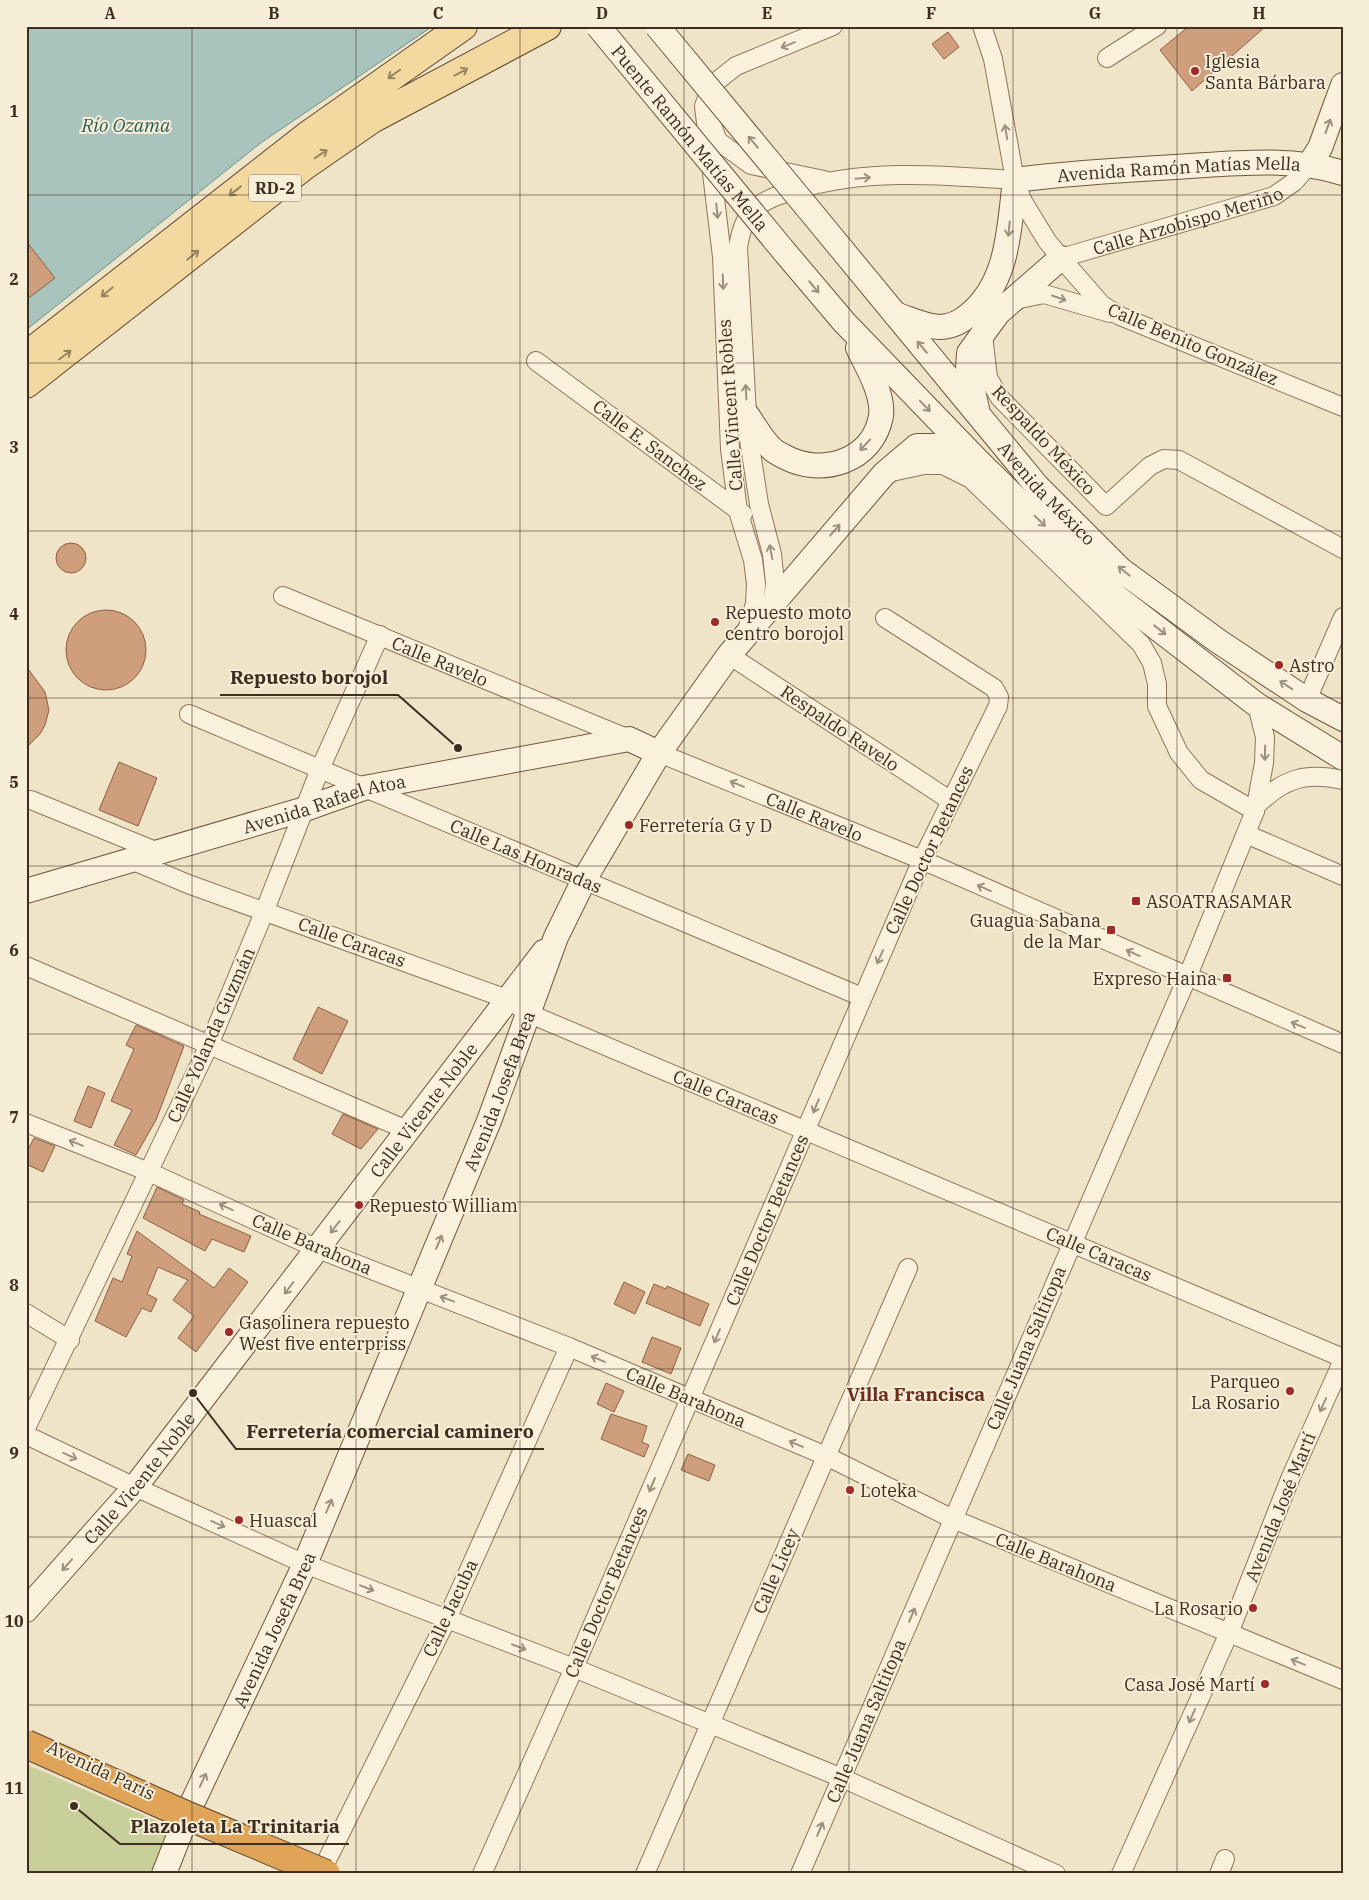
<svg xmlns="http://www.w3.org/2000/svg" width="1369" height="1900" font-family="'IBM Plex Serif',serif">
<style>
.green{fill:#c9cf9b}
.water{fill:#a9c4bc;stroke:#6f938a}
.building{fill:#cf9f7d;stroke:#8d5f41}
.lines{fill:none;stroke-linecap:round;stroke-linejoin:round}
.street-casing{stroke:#8d765c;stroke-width:20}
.secondary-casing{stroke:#6f573f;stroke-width:26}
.primary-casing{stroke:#5b4430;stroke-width:30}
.street{stroke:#faf1dc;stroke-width:18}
.secondary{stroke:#faf1dc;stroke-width:24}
.primary{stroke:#f3d9a0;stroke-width:28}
.secondary-bridge-casing{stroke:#6f573f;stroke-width:26;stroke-linecap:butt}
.highway-bridge-casing{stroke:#5b4430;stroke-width:30;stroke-linecap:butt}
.secondary-bridge{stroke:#faf1dc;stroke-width:24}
.highway-bridge{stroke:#e0a458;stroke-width:28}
.oneway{stroke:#9c907e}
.oneway2{stroke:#988460}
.grid{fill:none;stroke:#3d2e20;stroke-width:1;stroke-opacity:0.55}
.poi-dot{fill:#9e2a2b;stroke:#f7eed8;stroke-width:2}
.labels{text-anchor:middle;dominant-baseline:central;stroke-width:4;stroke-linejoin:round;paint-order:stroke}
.shield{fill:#f7eed8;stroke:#756857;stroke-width:1}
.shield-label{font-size:16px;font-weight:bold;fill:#3d2e20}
.poi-label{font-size:18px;fill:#3d2e20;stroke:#f7eed8;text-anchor:start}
.street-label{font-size:18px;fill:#3d2e20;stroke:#f7eed8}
.water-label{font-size:19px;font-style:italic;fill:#2f5d5a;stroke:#f7eed8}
.neighbourhood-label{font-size:19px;font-weight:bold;fill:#6b2e1e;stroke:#f7eed8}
.leader{fill:none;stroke:#3d2e20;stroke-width:2}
.callout-dot{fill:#3d2e20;stroke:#f7eed8;stroke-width:2}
.callout-label{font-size:19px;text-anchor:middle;font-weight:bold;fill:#3d2e20;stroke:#f7eed8;stroke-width:4;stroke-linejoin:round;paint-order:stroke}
.neatline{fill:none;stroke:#3d2e20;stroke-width:2}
.grid-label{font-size:16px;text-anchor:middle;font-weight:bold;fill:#3d2e20}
</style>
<rect width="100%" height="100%" fill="#f0e4c8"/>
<!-- green -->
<path class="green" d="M26,1764L173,1828L158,1874H26Z"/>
<!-- water -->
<path class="water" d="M26,26H433L262,142L26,330Z"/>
<!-- building -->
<path class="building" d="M1189,26H1266L1192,91L1160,50Z
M948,32L959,47L944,59L932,44Z
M26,241L55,278L26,300Z
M56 558a15 15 0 1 1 30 0a15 15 0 1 1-30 0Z
M66 650a40 40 0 1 1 80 0a40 40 0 1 1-80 0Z
M26,666L45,692L49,710L45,725L40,734L26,748Z
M119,762L157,778L138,826L99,810Z
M318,1007L348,1021L322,1074L293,1059Z
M136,1025L184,1046L156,1120L136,1155L114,1145L132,1110L111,1101L134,1049L126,1045Z
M88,1086L105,1093L91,1128L74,1121Z
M343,1114L378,1129L361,1149L332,1134Z
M34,1138L55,1146L43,1172L26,1164V1154Z
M157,1187L184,1200L182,1204L200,1212L199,1214L251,1236L244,1252L212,1239L205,1251L143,1218Z
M137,1231L214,1288L229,1268L248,1282L196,1352L178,1338L194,1316L173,1300L188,1280L158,1267L147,1294L157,1299L151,1312L142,1308L126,1337L95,1321L113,1278L122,1282L132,1256L127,1254Z
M624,1282L645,1292L635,1314L614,1304Z
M654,1284L666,1289L667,1286L709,1304L700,1326L646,1303Z
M652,1337L681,1348L671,1374L642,1362Z
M606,1383L624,1391L614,1412L597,1404Z
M611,1414L647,1426L642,1442L649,1445L644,1457L601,1439Z
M688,1454L715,1465L709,1481L681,1470Z"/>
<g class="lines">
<defs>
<g id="street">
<path d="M982,26L993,59L1015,180L1022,200L1047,241L1061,258L1102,305L1120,316L1343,407"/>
<path d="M1107,58L1157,26"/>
<path d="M711,123L718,141L751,165L824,180"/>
<path id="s1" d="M1061,258L1274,196L1294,182L1309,165"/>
<path d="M1015,300L1044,294L1110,313"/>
<path d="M983,335L988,378L1000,398L1106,506L1150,466L1164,459L1179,460L1343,549"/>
<path d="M536,361L743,514"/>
<path d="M887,473L924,465H943L971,479L1141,644L1152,663L1157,684V706L1179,753L1201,780L1255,811"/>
<path id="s2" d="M283,596L629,739"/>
<path d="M773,600L775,583L772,554L759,504L748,433L738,247C741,231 744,218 757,207C768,198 782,194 795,190C866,168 942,175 1015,180"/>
<path d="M747,630L755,604L756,584L753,560L738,511L730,449L722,257L704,106L712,85L736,66L833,26"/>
<path d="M729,655L951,801"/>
<path d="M1307,700L1343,617"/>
<path d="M189,714L862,997"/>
<path id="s3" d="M659,753L922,860L1343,1044"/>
<path d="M31,800L158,852"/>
<path d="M1258,804C1285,778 1306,772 1343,780"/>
<path d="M1246,834L1343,876"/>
<path d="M131,860L188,884L507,999L530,1014L1343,1358"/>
<path d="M26,966L409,1131"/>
<path d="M26,1123L149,1172L318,1249L569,1347L826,1456L953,1519L1343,1680"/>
<path d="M26,1313L70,1340"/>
<path d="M26,1428L210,1043L265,910L320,769L380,635"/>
<path d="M26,1435L135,1487L305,1564L574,1668L842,1778L1056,1874"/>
<path d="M324,1866L447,1619L569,1347"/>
<path d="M482,1874L574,1668L922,860L998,706L999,697L994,688L885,618"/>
<path d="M645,1874L908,1268"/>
<path d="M800,1874L1187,978L1255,811L1264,763L1265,737L1257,705"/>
<path d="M1121,1874L1229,1633L1290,1479L1343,1360"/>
<path d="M1219,1874L1225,1859"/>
</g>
<g id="secondary">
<path d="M1309,165L1320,148L1343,85"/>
<path id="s4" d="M806,206L1037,486L1121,570L1218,641L1307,700L1343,719"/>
<path d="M783,250L844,322L979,462L1118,598L1257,705L1343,758"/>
<path id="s5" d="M895,314C910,319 923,326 939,327C951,327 961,322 970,314C1009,281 1009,228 1015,180C1068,173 1121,170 1175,167C1230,164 1289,156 1343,173"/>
<path d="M977,409L968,369L969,353L998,313L1061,258"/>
<path d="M747,415C755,426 762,440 772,449C775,452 781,455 785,457C822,477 873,461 881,416C884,395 867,366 858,348"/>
<path id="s6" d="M26,891L305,809L364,788L629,739L659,753"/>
<path id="s7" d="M26,1610L135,1487L544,952"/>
<path id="s8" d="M164,1874L189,1810L305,1564L489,1121L556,937L584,880L659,753L729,655L884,474L917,446H943L979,462"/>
</g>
<path id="primary" d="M26,356L307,136L463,26
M26,384L304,166L372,119L547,26"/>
</defs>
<!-- street casing -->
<use href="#street" class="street-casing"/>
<!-- secondary casing -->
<use href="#secondary" class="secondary-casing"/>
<!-- primary casing -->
<use href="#primary" class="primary-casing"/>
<!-- street -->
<use href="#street" class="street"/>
<!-- secondary -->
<use href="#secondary" class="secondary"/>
<!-- primary -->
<use href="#primary" class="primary"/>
<defs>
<g id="secondary-bridge">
<path id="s9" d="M598,26L783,250"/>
<path d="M657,26L806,206"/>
</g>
<path id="highway-bridge" d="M26,1744L188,1816L326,1874"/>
</defs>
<!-- secondary-bridge casing -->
<use href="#secondary-bridge" class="secondary-bridge-casing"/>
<!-- highway-bridge casing -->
<use href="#highway-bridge" class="highway-bridge-casing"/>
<!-- secondary-bridge -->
<use href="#secondary-bridge" class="secondary-bridge"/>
<!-- highway-bridge -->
<use href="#highway-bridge" class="highway-bridge"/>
</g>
<!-- one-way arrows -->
<defs><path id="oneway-shaft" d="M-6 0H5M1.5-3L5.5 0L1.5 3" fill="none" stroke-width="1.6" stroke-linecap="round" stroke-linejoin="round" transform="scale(1.25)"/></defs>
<g class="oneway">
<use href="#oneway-shaft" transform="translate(788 45) rotate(158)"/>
<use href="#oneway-shaft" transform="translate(1328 126) rotate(-70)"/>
<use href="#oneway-shaft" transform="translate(1006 132) rotate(-100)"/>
<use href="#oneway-shaft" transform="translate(753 142) rotate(-130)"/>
<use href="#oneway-shaft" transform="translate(863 178) rotate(-5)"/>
<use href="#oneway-shaft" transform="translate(717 211) rotate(84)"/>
<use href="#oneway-shaft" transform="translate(1009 229) rotate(96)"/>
<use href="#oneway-shaft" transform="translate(723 282) rotate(88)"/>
<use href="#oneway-shaft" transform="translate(814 287) rotate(50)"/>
<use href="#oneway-shaft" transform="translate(1059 298) rotate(19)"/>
<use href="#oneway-shaft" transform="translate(922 347) rotate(-130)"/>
<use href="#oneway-shaft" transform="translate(746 392) rotate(-93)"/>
<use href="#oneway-shaft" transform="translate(925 406) rotate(46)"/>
<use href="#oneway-shaft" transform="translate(865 445) rotate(133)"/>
<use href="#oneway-shaft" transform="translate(1040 521) rotate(44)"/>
<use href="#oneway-shaft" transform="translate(835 530) rotate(-49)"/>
<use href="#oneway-shaft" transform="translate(771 552) rotate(-101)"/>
<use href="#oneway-shaft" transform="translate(1124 571) rotate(-141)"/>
<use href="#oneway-shaft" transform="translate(1160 630) rotate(38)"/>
<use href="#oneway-shaft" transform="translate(1286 685) rotate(-147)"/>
<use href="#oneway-shaft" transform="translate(1265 753) rotate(91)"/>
<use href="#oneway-shaft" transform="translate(737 784) rotate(-158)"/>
<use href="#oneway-shaft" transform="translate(984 888) rotate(-156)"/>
<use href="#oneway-shaft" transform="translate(1133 953) rotate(-156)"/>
<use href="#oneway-shaft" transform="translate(880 957) rotate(114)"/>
<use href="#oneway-shaft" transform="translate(1298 1025) rotate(-157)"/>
<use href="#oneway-shaft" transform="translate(816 1106) rotate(113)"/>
<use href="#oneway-shaft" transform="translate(76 1143) rotate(-158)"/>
<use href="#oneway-shaft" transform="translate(226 1207) rotate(-155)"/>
<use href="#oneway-shaft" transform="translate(335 1227) rotate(128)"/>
<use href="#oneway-shaft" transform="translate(439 1242) rotate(-67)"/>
<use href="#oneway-shaft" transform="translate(289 1288) rotate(127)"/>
<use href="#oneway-shaft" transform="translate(447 1299) rotate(-159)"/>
<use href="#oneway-shaft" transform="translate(717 1336) rotate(113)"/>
<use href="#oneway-shaft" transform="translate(598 1359) rotate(-157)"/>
<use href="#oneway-shaft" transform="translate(1323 1405) rotate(114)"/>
<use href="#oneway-shaft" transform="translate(796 1444) rotate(-157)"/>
<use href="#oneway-shaft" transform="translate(70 1456) rotate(25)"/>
<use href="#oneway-shaft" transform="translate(652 1485) rotate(113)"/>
<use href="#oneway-shaft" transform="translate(329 1506) rotate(-67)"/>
<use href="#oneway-shaft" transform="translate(218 1524) rotate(24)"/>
<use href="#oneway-shaft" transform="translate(67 1565) rotate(131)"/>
<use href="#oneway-shaft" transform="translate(367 1588) rotate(21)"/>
<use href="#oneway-shaft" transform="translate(912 1615) rotate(-67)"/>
<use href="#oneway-shaft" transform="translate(519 1647) rotate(21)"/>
<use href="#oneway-shaft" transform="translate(1298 1662) rotate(-158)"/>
<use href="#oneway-shaft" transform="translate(1192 1716) rotate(114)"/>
<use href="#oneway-shaft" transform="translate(203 1780) rotate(-65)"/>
<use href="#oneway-shaft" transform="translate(820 1829) rotate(-67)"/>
</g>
<g class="oneway2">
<use href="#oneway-shaft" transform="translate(461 72) rotate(-28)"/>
<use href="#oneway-shaft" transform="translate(394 74) rotate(145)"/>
<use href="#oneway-shaft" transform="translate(321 154) rotate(-34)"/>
<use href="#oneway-shaft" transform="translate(235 191) rotate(142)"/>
<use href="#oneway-shaft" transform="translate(193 255) rotate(-39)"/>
<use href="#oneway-shaft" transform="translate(107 292) rotate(141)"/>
<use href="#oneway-shaft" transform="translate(65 355) rotate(-37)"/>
</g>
<!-- grid -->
<path class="grid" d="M192,26V1874M356,26V1874M520,26V1874M684,26V1874M849,26V1874M1013,26V1874M1177,26V1874M26,195H1343M26,363H1343M26,531H1343M26,698H1343M26,866H1343M26,1034H1343M26,1202H1343M26,1369H1343M26,1537H1343M26,1705H1343"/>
<!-- markers -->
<g class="poi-dot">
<circle cx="1195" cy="71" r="5"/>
<circle cx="715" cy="622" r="5"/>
<circle cx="1279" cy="665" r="5"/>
<circle cx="629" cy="825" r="5"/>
<rect x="1131" y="896" width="10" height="10" rx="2.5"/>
<rect x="1106" y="925" width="10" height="10" rx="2.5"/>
<rect x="1222" y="973" width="10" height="10" rx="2.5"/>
<circle cx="359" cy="1205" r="5"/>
<circle cx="229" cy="1332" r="5"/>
<circle cx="1290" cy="1391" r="5"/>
<circle cx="850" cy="1490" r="5"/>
<circle cx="239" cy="1520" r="5"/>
<circle cx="1253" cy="1608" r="5"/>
<circle cx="1265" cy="1684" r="5"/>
</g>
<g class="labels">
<!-- shield labels -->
<rect class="shield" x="249" y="174.5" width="52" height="27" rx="4"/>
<g class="shield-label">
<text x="275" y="188">RD-2</text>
</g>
<!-- poi labels -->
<g class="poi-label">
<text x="1205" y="61">Iglesia<tspan x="1205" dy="21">Santa Bárbara</tspan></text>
<text x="725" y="612">Repuesto moto<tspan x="725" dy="21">centro borojol</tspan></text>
<text x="1289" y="665">Astro</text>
<text x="639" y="825">Ferretería G y D</text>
<text x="1146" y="901">ASOATRASAMAR</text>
<text x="1101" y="920" text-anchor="end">Guagua Sabana<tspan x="1101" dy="21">de la Mar</tspan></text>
<text x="1217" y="978" text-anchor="end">Expreso Haina</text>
<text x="369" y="1205">Repuesto William</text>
<text x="239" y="1322">Gasolinera repuesto<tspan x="239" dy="21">West five enterpriss</tspan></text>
<text x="1280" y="1381" text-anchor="end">Parqueo<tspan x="1280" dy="21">La Rosario</tspan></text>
<text x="860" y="1490">Loteka</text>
<text x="249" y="1520">Huascal</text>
<text x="1243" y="1608" text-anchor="end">La Rosario</text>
<text x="1255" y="1684" text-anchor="end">Casa José Martí</text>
</g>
<!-- street labels -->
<g class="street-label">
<text stroke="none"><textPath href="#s9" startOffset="145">Puente Ramón Matías Mella</textPath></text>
<text stroke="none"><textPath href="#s5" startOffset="390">Avenida Ramón Matías Mella</textPath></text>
<text stroke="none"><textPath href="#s1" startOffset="132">Calle Arzobispo Meriño</textPath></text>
<text transform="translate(1193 344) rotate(23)">Calle Benito González</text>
<text transform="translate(730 405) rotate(-94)">Calle Vincent Robles</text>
<text transform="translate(1044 440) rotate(47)">Respaldo México</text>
<text transform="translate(650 445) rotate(37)">Calle E. Sanchez</text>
<text stroke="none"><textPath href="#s4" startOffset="375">Avenida México</textPath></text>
<text stroke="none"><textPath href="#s2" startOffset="170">Calle Ravelo</textPath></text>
<text transform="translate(840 728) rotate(34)">Respaldo Ravelo</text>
<text stroke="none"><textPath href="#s6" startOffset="311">Avenida Rafael Atoa</textPath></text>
<text stroke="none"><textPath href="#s3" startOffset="168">Calle Ravelo</textPath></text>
<text transform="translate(929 850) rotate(-65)">Calle Doctor Betances</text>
<text transform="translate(526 856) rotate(23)">Calle Las Honradas</text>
<text transform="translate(352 942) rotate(20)">Calle Caracas</text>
<text transform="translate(211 1035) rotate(-66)">Calle Yolanda Guzmán</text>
<text stroke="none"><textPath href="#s8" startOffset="852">Avenida Josefa Brea</textPath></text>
<text transform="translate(726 1097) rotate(23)">Calle Caracas</text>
<text stroke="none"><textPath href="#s7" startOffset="639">Calle Vicente Noble</textPath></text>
<text transform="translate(767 1220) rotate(-67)">Calle Doctor Betances</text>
<text transform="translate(312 1244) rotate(23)">Calle Barahona</text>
<text transform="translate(1099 1254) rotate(23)">Calle Caracas</text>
<text transform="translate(1026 1348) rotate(-67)">Calle Juana Saltitopa</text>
<text transform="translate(686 1397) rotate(23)">Calle Barahona</text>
<text stroke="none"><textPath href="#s7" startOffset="174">Calle Vicente Noble</textPath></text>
<text transform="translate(1280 1507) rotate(-68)">Avenida José Martí</text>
<text transform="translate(1056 1562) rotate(22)">Calle Barahona</text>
<text transform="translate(776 1571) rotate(-67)">Calle Licey</text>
<text transform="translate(606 1592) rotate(-67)">Calle Doctor Betances</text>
<text transform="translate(450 1608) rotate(-65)">Calle Jacuba</text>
<text stroke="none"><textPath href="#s8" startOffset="268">Avenida Josefa Brea</textPath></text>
<text transform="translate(866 1721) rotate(-67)">Calle Juana Saltitopa</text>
<text transform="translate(101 1770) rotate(25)">Avenida París</text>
</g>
<!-- water labels -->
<g class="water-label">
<text x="126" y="125">Río Ozama</text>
</g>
<!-- neighbourhood labels -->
<g class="neighbourhood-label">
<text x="916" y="1394">Villa Francisca</text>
</g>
</g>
<!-- callouts -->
<path class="leader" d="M458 748L398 695H220M193 1393L236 1449H544M74 1806L120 1844H349"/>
<g class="callout-dot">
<circle cx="458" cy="748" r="5"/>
<circle cx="193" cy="1393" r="5"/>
<circle cx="74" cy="1806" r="5"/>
</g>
<g class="callout-label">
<text x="309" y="684">Repuesto borojol</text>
<text x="390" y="1438">Ferretería comercial caminero</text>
<text x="235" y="1833">Plazoleta La Trinitaria</text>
</g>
<!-- border -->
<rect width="1369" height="1900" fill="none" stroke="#f7eed8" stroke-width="55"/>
<rect x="28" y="28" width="1314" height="1844" class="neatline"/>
<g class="grid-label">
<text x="110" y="19">A</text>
<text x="274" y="19">B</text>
<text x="438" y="19">C</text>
<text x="602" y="19">D</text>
<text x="767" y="19">E</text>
<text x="931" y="19">F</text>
<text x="1095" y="19">G</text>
<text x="1259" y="19">H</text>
<text x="14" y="117">1</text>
<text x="14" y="285">2</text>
<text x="14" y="453">3</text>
<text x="14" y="620">4</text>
<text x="14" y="788">5</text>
<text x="14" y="956">6</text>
<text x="14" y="1123">7</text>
<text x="14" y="1291">8</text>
<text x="14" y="1459">9</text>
<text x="14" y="1627">10</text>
<text x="14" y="1794">11</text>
</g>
</svg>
